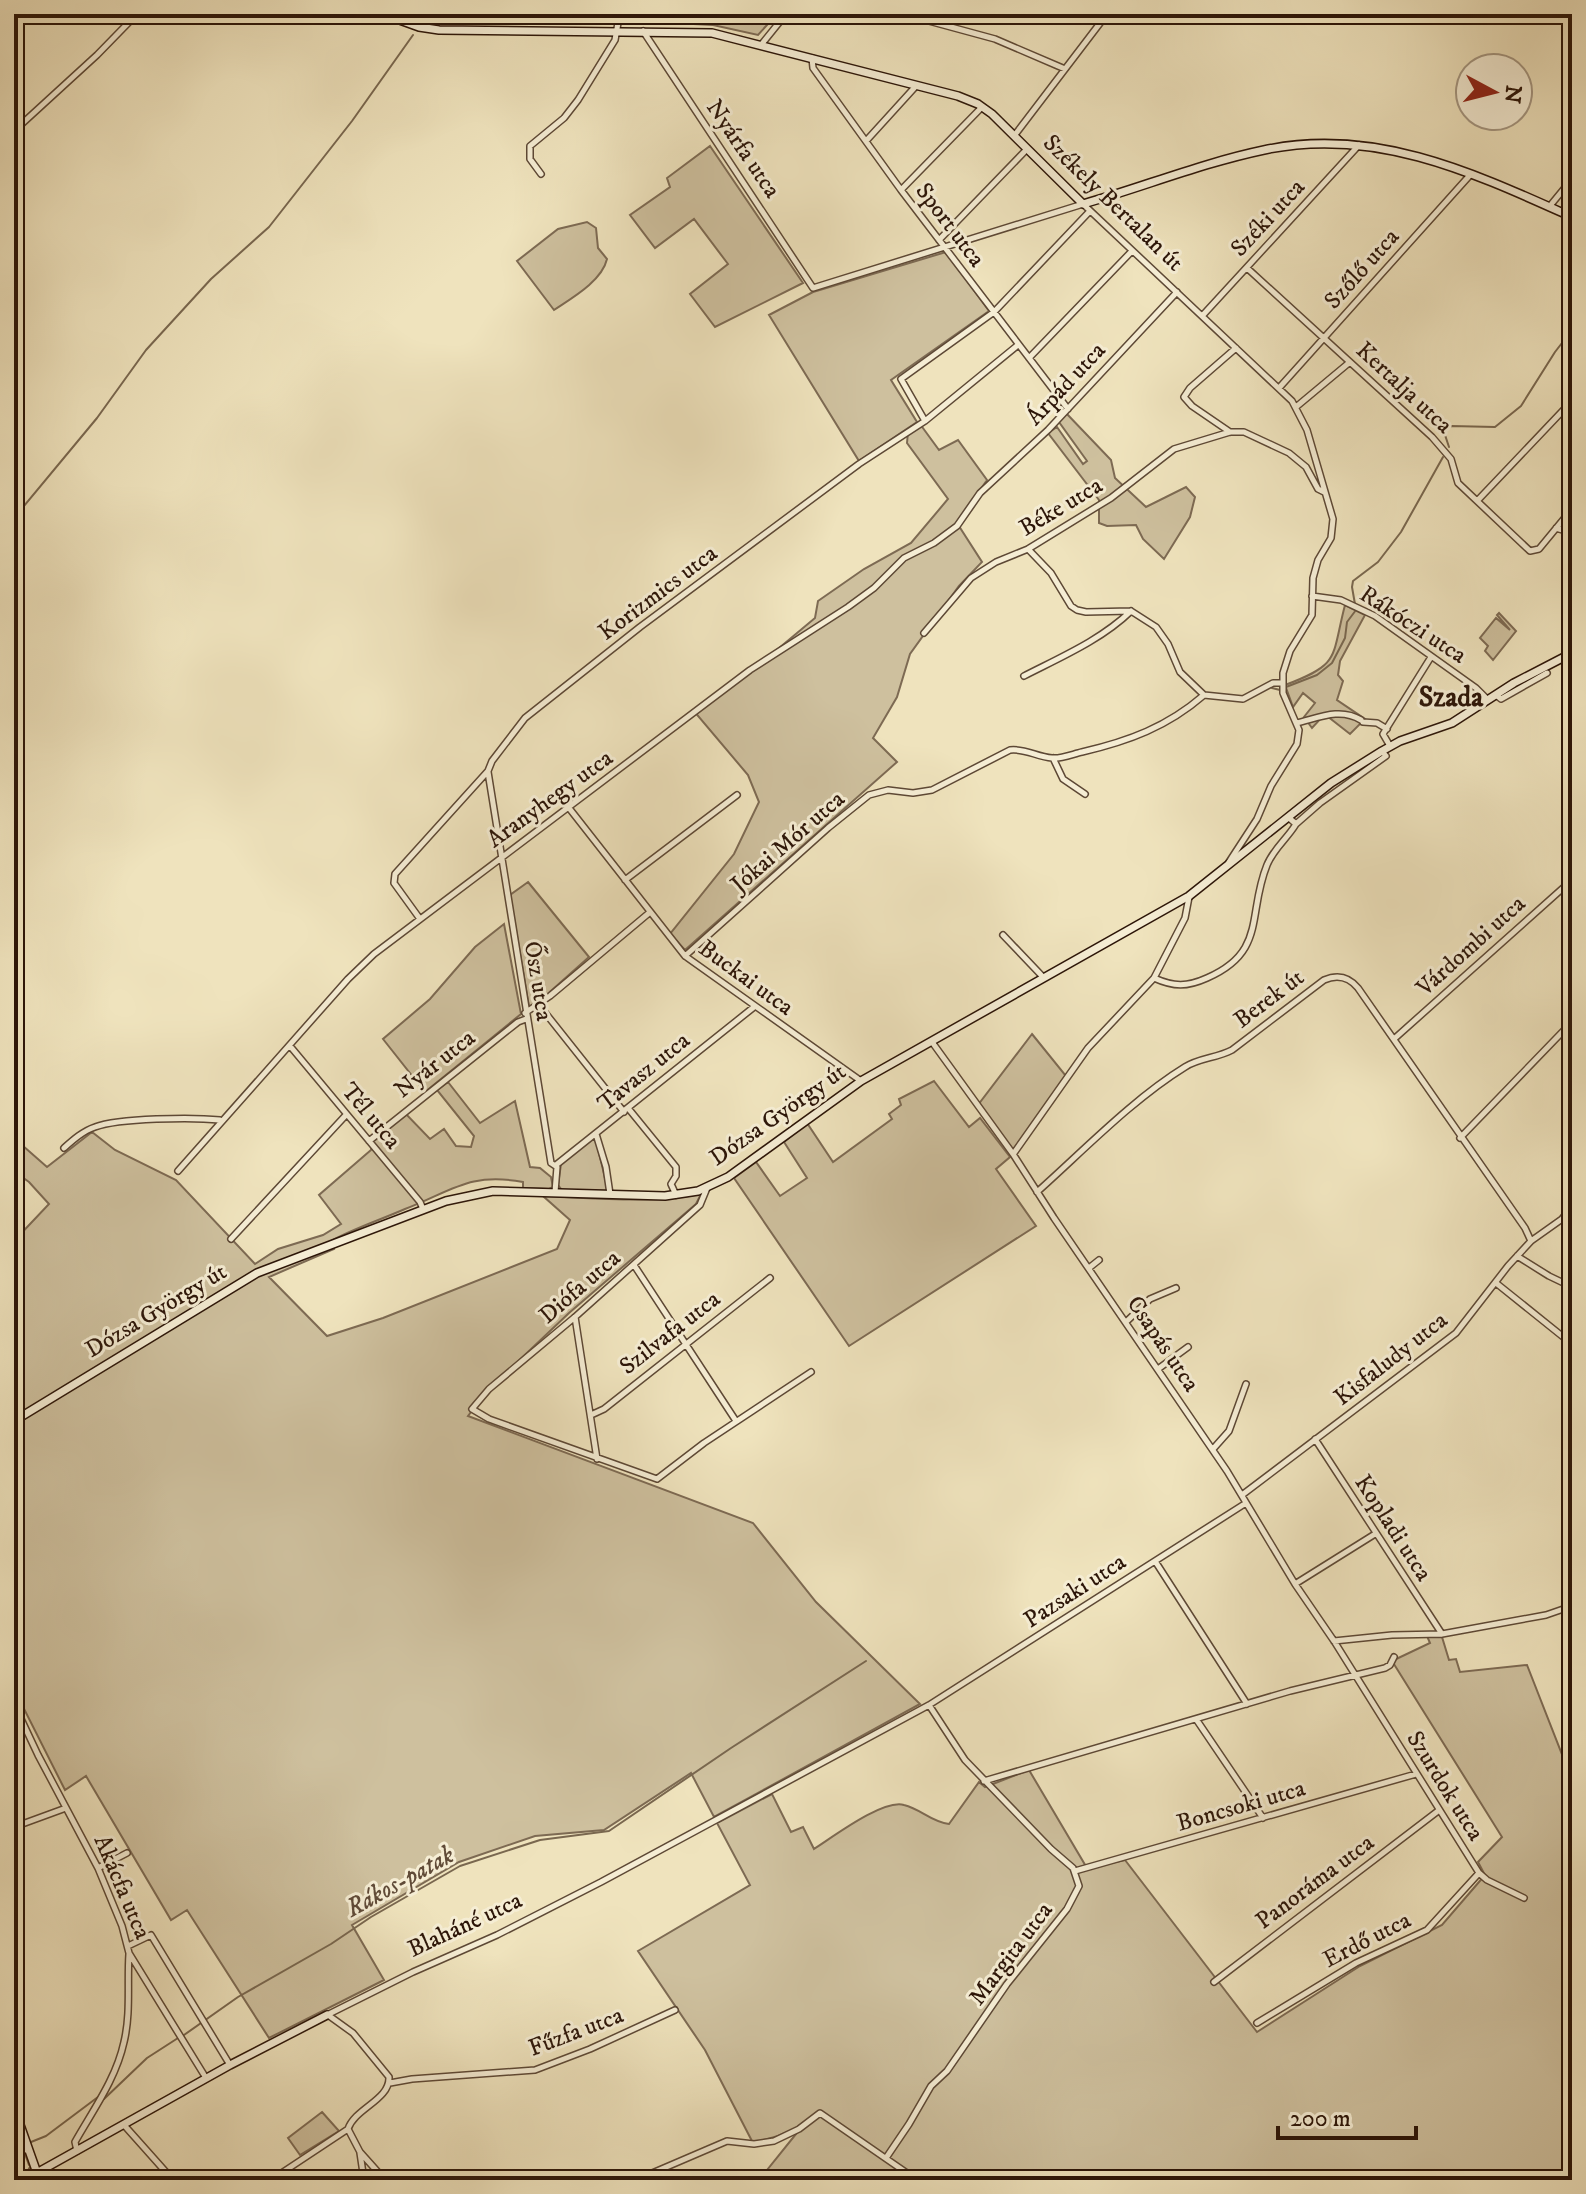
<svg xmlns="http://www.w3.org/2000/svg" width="1586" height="2194" font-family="'IM FELL DW Pica',serif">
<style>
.green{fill:#cec09e;stroke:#7d6a53;stroke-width:2}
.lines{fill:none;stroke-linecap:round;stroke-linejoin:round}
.stream{stroke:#79674f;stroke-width:2}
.street-casing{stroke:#5d4835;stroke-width:8}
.secondary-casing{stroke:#2c1508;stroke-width:10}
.street{stroke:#f5edd4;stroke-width:5}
.secondary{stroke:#f5edd4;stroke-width:7}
.labels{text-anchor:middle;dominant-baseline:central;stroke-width:6;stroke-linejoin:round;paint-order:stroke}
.street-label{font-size:24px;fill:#2c1508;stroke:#f5edd4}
.water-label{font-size:26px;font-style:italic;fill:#604b38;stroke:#f5edd4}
.quarter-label{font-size:28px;font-weight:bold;fill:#2c1508;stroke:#f5edd4}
</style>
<rect width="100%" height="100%" fill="#efe3bd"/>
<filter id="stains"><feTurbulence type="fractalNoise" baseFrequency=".0025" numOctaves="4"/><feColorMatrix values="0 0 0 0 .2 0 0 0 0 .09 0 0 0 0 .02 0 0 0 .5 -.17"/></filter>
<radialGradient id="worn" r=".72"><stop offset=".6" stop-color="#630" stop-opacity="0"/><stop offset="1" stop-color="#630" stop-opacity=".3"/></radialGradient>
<!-- green -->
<path class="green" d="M407,14H777L758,35L713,25L654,22L419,19Z
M710,146L803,283L715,327L690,294L728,264L694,219L655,248L630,215L670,187L667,178Z
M587,222L596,228L598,248L607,259C602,281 572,298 554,310L517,261L558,229Z
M946,252L989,311L891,380L917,422L859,461L769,315L813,292Z
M1066,413L1111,460L1115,478L1146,507L1186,487L1195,497L1190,517L1164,559L1143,539L1136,525L1107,526L1099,523V500L1048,433L1057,427L1083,464L1087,461L1059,422Z
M920,424L939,450L958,440L987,480L957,523L982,562L959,586L910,654L897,697L873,738L897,762L685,950L670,934L734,854L759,802L748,775L693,710L754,669L815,618L818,601L864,569L911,543L948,499L907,443L908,432Z
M1345,605L1365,615L1340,661L1338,675L1343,681L1337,700L1365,719L1350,734L1327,716H1323L1312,728L1304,717L1315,703L1303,693L1293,707L1285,685C1341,664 1331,659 1345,605Z
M1499,613L1516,631L1493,660L1485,651L1488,646L1480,638L1496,618L1510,630L1497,615Z
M528,882L589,957L543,998L529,1007L510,895Z
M504,924L521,1014L425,1092L383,1039L430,999L475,947Z
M1032,1034L1066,1076L1014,1151L978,1105Z
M934,1081L969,1127L980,1118L1010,1157L996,1169L1036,1226L849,1346L734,1178L756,1162L780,1196L807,1178L784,1142L807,1123L833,1162L892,1119L889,1114L901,1105L899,1099Z
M448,1082L480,1123L515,1101L530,1167L540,1168L551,1177L553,1187L549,1189L523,1188V1182C469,1172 452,1191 405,1209C380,1220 355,1228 331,1241L334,1249L269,1277L327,1336L383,1318L557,1249L570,1220L543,1196C595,1198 649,1204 701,1194L696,1204L569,1313L489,1389L468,1416L753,1523L816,1602L920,1704L714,1817L691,1773L604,1830L535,1836L459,1862L352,1925L384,1980L269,2038L187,1910L171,1920L86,1776L65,1790L14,1689V1241L49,1204L29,1182L15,1172L14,1138L47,1167L92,1132L115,1150L176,1180L255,1264L278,1249L323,1235L341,1224L319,1195L371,1150L374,1138L406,1114L430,1139L444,1129L456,1146L471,1147L474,1136L437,1090Z
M590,1140H596L608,1191L562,1190L558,1185L561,1164Z
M1427,1636L1442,1637L1449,1660L1456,1659L1460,1672L1527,1665L1572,1780V2180H759L800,2129L799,2127L778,2136L753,2143L705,2050L638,1951L750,1885L717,1823L772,1794L791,1832L803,1827L814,1849C833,1837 883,1799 904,1805C921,1809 931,1822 949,1824L979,1782L985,1787L1029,1770L1087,1868L1125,1860L1257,2032L1360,1966L1442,1925L1485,1875L1478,1862L1502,1837L1392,1661L1430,1643Z
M322,2112L339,2131L300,2155L288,2138Z"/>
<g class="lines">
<!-- stream -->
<path class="stream" d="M421,23L428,14
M1449,447L1444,432L1451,426L1495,427L1521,406L1555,352L1572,330
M14,518L97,418L146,350L211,279L269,227L352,121L413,35
M1286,687L1317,675L1332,663L1345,638L1347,622L1356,610L1352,587L1353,581L1378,562L1401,532L1443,457
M1272,688L1280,690
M184,2035L238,1997L331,1944L371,1917L460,1866L540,1840L609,1831L731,1748L866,1661
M104,2099L147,2058L178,2038
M31,2142L46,2136L98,2097
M14,2148L25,2145
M25,2154L29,2165
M14,2179L27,2172L30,2167"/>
<defs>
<path id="street" d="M903,14L995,39L1065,69
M643,31L813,288L1083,204L1292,401L1307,430L1333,519L1331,538L1318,560L1313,578L1312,615L1290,651L1283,673V693L1299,730L1297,744L1271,786L1257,819L1229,862
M761,45L786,14
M812,58L813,68L901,190L1068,409
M14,131L97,55L137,14
M1014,136L1107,14
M866,141L916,86
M541,174L530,159V146L564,118L578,100L615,40L619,17L625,14
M901,190L982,107
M1549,207L1572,179
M939,240L1027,149
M1247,268L1432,437L1451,459L1458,483L1530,551L1539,549L1572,509
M1203,315L1359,145
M1029,358L1131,252
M1279,388L1471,174
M1296,407L1350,362
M925,421L901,379L994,312L1090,211
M1230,432L1192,406L1184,397L1190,388L1236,348
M1478,500L1572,401
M1556,528L1572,533
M1028,549L1051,573L1071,606L1077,610L1086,612L1131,611L1156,627L1168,644L1180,672L1204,695
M1312,596L1341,600L1375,616L1476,688L1488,700
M924,633L971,578L996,562L1028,549L1111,498L1174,449L1230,432H1244L1289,453L1306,467L1318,489L1324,492
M1024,676C1061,657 1101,640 1131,611
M1496,695L1501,699L1547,673
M1363,722L1377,723L1387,729
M1297,723C1318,718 1340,707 1361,720
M1390,746L1383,734L1431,657
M1053,758L1063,779L1085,794
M488,772L551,1163L557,1167L555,1192
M569,808L685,956L861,1081
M1296,824L1320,803L1386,756L1382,751
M625,880L737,795
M420,919L394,883L395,874L488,771L492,761L525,718L640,627L859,464L925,421L1018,345
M1003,935L1043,977
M685,956L828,828L869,795L888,790L913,793L932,790L1010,750C1025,748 1037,757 1052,758C1061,759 1073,754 1082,752C1129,741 1167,727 1204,695L1243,699L1273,683H1282
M1154,978C1174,987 1187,987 1207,978C1267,952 1247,914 1267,865C1274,848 1287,839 1296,824L1288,817
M539,1005L624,1112
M525,1013L550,996L649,913
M1394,1039L1572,880
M932,1042L1013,1154L1054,1218L1227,1471L1295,1584L1334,1641L1479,1873L1487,1880L1524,1898
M290,1046L420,1202L423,1209
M628,1108L676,1167V1176L671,1184L676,1195
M596,1134L606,1167L610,1194
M1460,1138L1572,1022
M369,1141L518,1022L526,1019
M64,1148C73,1140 83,1131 95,1127C119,1118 193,1117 220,1120
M1014,1153L1088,1048L1154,978L1185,918L1189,897
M556,1165L754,1007
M178,1171L348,979L374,954L750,670L848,607L874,588L904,558L934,543L957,526L980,493L1048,430L1177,292
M707,1188L700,1205L575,1317L489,1389L472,1409L489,1419L657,1479L704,1443L811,1372
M1037,1192C1083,1151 1133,1099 1185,1067C1199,1058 1217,1058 1232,1050L1324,980C1338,974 1349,977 1358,988L1525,1228L1531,1241
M231,1239L346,1115
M1517,1256L1549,1276L1572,1287
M634,1265L736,1421
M1089,1268L1099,1260
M1496,1283L1572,1344
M575,1317L597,1459
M1126,1322L1150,1299L1176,1288
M1158,1369L1188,1347
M591,1415L604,1409L770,1278
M1315,1439L1442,1634
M1213,1449L1229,1431L1246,1384
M1242,1495L1456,1333L1508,1266L1531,1241L1562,1219L1572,1206
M1155,1561L1247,1704
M1295,1584L1375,1534
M1334,1641L1392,1635L1442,1634L1546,1615L1572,1606
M14,1704L38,1755L98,1868L122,1926L129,1953L206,2078
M1196,1719L1263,1818
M984,1781L1290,1691L1385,1668L1390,1665L1394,1657
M14,1827L66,1808
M98,1868L127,1853
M1075,1871L1416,1774
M128,1946L151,1935L230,2065
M1214,1982L1438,1811
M327,2015L413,1972L497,1935L601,1882L929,1705L1246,1503
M328,2015L353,2033L389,2077C390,2100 355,2108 348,2129L360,2152L385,2180
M1257,2023L1356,1963L1427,1930L1479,1873
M390,2083L412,2079L535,2070L590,2049L675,2010
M124,2125L173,2180
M77,2151L75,2142C93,2110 116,2079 124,2042C131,2013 127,1983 129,1954
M14,2153L28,2149
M360,2153L364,2180
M886,2158L909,2124L931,2086L947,2071L1007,1984L1067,1909L1079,1886L1073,1868L1051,1849L965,1760L929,1705
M271,2180L348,2129
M636,2180L727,2141L754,2144L774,2141L799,2129L820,2113L917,2180"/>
<path id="secondary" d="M383,14L419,27L439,30L712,33L958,96L978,104L992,114L1083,204C1143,187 1202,163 1264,150C1374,126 1474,173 1572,217
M14,1421L257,1273L446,1201L493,1191L665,1196L698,1191L728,1177L861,1081L1189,896L1331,783L1382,751L1400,741L1452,723L1514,683L1572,653
M14,2108L37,2173
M24,2180L230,2065L327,2015"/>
</defs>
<!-- street casing -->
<use href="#street" class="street-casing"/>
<!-- secondary casing -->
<use href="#secondary" class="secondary-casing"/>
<!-- street -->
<use href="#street" class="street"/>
<!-- secondary -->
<use href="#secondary" class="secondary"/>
</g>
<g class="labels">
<!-- street labels -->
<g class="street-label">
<text transform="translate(743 149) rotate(56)">Nyárfa utca</text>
<text transform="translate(1113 203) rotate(44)">Székely Bertalan út</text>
<text transform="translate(1268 218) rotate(-47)">Széki utca</text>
<text transform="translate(950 225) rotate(53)">Sport utca</text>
<text transform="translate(1362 269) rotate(-48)">Szőlő utca</text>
<text transform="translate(1066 384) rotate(-47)">Árpád utca</text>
<text transform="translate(1404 388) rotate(43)">Kertalja utca</text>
<text transform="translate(1061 507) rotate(-31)">Béke utca</text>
<text transform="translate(658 593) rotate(-37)">Korizmics utca</text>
<text transform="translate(1413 625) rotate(33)">Rákóczi utca</text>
<text transform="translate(550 799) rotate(-36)">Aranyhegy utca</text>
<text transform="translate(788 842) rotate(-41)">Jókai Mór utca</text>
<text transform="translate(1471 946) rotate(-42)">Várdombi utca</text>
<text transform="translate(746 978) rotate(36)">Buckai utca</text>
<text transform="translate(538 981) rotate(81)">Ősz utca</text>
<text transform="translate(1269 999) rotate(-37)">Berek út</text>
<text transform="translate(435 1064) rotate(-38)">Nyár utca</text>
<text transform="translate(644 1072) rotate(-39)">Tavasz utca</text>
<text transform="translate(778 1115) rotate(-35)">Dózsa György út</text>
<text transform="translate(371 1116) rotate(50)">Tél utca</text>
<text transform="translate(580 1287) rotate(-41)">Diófa utca</text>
<text transform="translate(156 1311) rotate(-31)">Dózsa György út</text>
<text transform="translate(670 1333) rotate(-38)">Szilvafa utca</text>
<text transform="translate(1163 1344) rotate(56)">Csapás utca</text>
<text transform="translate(1391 1359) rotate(-38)">Kisfaludy utca</text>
<text transform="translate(1393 1528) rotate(57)">Kopladi utca</text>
<text transform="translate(1075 1591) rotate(-33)">Pazsaki utca</text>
<text transform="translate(1445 1786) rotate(58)">Szurdok utca</text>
<text transform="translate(1241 1806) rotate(-16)">Boncsoki utca</text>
<text transform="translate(1315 1882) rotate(-37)">Panoráma utca</text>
<text transform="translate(122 1887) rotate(67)">Akácfa utca</text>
<text transform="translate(465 1925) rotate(-25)">Blaháné utca</text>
<text transform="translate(1367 1940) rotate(-27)">Erdő utca</text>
<text transform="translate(1011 1954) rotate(-53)">Margita utca</text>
<text transform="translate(576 2032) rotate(-21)">Fűzfa utca</text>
</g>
<!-- water labels -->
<g class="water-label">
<text transform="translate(400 1882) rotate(-29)">Rákos-patak</text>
</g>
<!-- quarter labels -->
<g class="quarter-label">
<text x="1451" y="697">Szada</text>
</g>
</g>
<!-- margin -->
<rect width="1586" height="2194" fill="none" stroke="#efe3bd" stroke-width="48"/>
<rect x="16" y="16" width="1554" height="2162" fill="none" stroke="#2c1508" stroke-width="4"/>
<rect x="24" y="24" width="1538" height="2146" fill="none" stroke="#2c1508" stroke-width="2"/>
<!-- north arrow -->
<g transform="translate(1494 92) rotate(97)"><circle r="38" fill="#f5edd4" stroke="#a59782" stroke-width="2"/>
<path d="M0-6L14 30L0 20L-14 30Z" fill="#8f2418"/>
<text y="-12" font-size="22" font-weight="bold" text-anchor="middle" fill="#2c1508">N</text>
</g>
<!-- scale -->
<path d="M1278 2126v12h138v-12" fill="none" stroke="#2c1508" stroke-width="4"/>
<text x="1290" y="2126" font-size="24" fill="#2c1508" stroke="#f5edd4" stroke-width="6" paint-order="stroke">200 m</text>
<rect width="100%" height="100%" filter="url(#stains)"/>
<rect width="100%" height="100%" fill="url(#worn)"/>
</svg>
